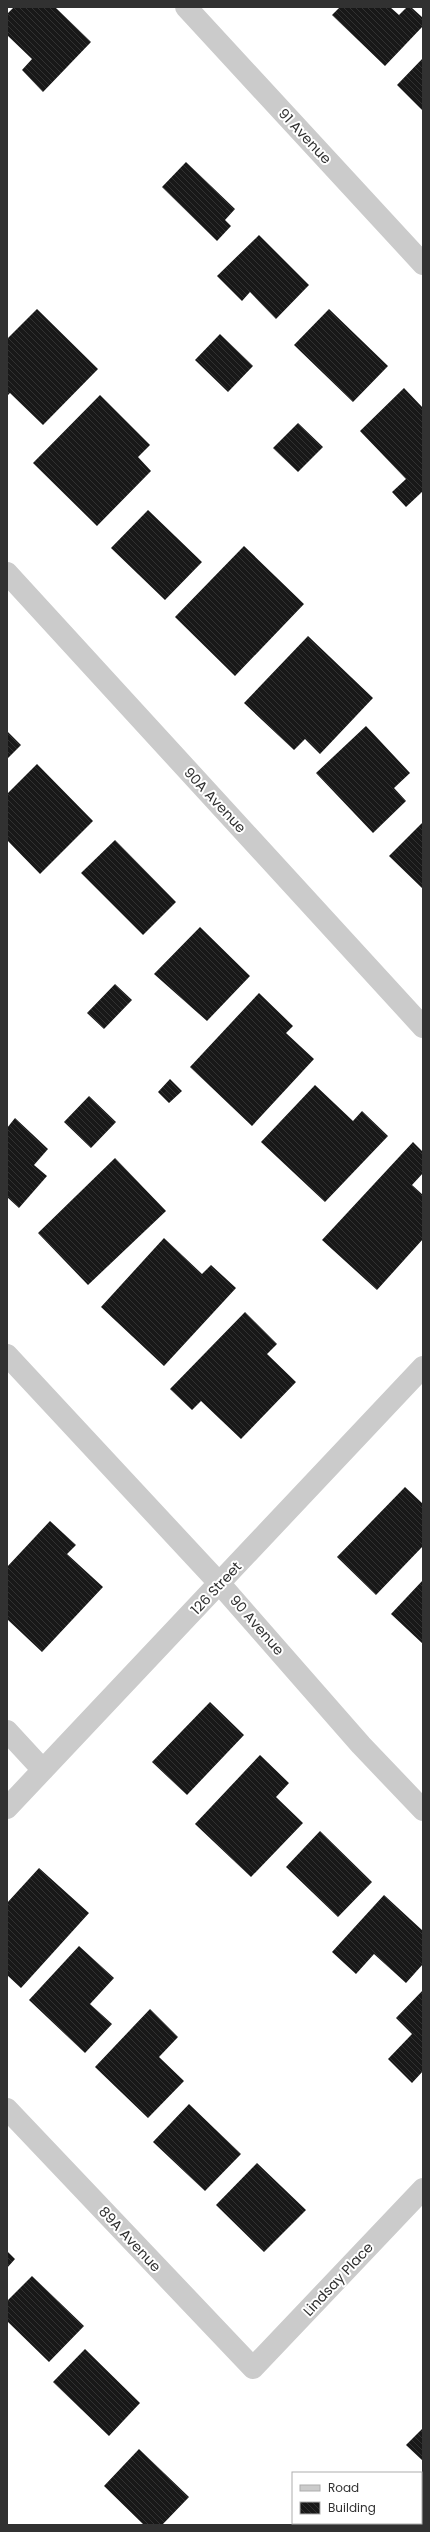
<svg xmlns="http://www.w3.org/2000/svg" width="430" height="2532" font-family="Poppins,sans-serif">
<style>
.building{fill:url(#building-back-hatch)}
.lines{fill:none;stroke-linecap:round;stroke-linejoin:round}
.minor{stroke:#cbcbcb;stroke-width:22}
.labels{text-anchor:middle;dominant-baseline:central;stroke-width:4;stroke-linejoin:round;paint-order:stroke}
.street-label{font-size:14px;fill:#313131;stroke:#fff}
</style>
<defs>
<pattern id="building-back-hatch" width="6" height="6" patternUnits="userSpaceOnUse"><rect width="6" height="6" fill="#181818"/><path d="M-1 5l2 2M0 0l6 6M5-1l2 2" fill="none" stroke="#313131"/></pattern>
</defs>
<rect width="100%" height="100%" fill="#fff"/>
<!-- building -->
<path class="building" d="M14,7H55L91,42L43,92L22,70L32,59L7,35V14Z
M340,7H390L399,15L407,7H411L423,18V26L385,66L332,15Z
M423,58V111L397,85Z
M186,162L235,209L225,220L231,226L217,241L162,187Z
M259,235L309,285L276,319L250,292L242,301L217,276Z
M37,309L98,369L43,425L10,393L7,396V339Z
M329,309L388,366L353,402L294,345Z
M220,334L253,366L228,392L195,360Z
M404,388L423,408V491L406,507L392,492L406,479L360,431Z
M100,395L150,445L138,457L151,471L97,526L33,463Z
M298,423L323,447L298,472L273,448Z
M148,510L202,562L165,600L111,548Z
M244,546L304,604L235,676L175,617Z
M308,636L373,698L320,754L305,739L294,750L244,703Z
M366,726L410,773L394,788L406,801L373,833L316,773Z
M7,731L21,745L7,759Z
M37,764L93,821L40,874L7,840V794Z
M423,822V889L389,856Z
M115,840L176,902L143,935L81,873Z
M200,927L250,976L207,1021L154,974Z
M115,984L132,1000L104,1029L87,1013Z
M259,993L293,1026L286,1033L314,1059L252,1126L190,1067Z
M170,1079L182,1091L169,1103L158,1092Z
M315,1085L353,1121L362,1111L388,1136L325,1202L261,1142Z
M89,1096L116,1122L91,1148L64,1122Z
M15,1118L48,1149L34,1165L47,1176L19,1208L7,1197V1128Z
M413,1142L423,1152V1173L412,1185L423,1195V1239L377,1290L322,1240Z
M115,1158L166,1211L88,1285L38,1233Z
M164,1238L202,1274L211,1265L236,1288L164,1366L101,1307Z
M245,1312L277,1344L267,1354L296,1382L241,1439L201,1401L192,1410L170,1389Z
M405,1487L423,1504V1546L376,1595L337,1557Z
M50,1521L76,1545L67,1554L103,1587L42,1652L7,1619V1567Z
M423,1580V1644L391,1614Z
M210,1702L244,1735L187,1795L152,1762Z
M260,1755L289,1783L276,1797L303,1823L251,1877L195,1824Z
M320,1831L372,1882L338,1917L286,1867Z
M39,1868L89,1913L21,1988L7,1975V1903Z
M384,1895L423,1931V1964L406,1983L374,1954L356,1974L332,1952Z
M79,1946L114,1978L90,2004L112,2024L85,2053L29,2000Z
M423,1990V2071L412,2083L388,2059L412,2034L396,2018Z
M150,2009L178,2037L159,2057L184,2081L148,2118L95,2067Z
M189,2104L241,2154L205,2191L153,2142Z
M257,2163L306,2210L264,2252L216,2205Z
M7,2251L15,2259L7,2268Z
M32,2276L84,2326L49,2362L7,2321V2301Z
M85,2349L140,2403L109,2436L53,2382Z
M423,2428V2461L406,2445Z
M139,2449L189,2497L162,2525H144L104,2486Z
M353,2523H416L418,2525H351Z"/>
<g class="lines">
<!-- minor -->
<path class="minor" d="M186,7L423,264
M7,573L423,1027
M7,1355L220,1584L361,1745L423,1810
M7,1731L43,1770
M7,1808L423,1367
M7,2109L253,2368L423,2189"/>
</g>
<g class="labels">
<!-- street labels -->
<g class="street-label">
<text transform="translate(305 136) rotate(47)">91 Avenue</text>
<text transform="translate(215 800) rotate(47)">90A Avenue</text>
<text transform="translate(216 1588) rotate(-47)">126 Street</text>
<text transform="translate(257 1625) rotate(49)">90 Avenue</text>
<text transform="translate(130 2239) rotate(47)">89A Avenue</text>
<text transform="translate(338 2279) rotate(-47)">Lindsay Place</text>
</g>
</g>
<!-- border -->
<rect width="430" height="2532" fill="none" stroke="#313131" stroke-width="16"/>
<!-- legend -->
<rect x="292" y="2472" width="130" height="52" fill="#ffffff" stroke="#adadad"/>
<rect x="300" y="2485" width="20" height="6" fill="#cbcbcb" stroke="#adadad"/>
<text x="328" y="2492" font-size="12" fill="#313131">Road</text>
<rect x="300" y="2502" width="20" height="12" fill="url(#building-back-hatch)" stroke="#adadad"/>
<text x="328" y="2512" font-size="12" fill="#313131">Building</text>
</svg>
